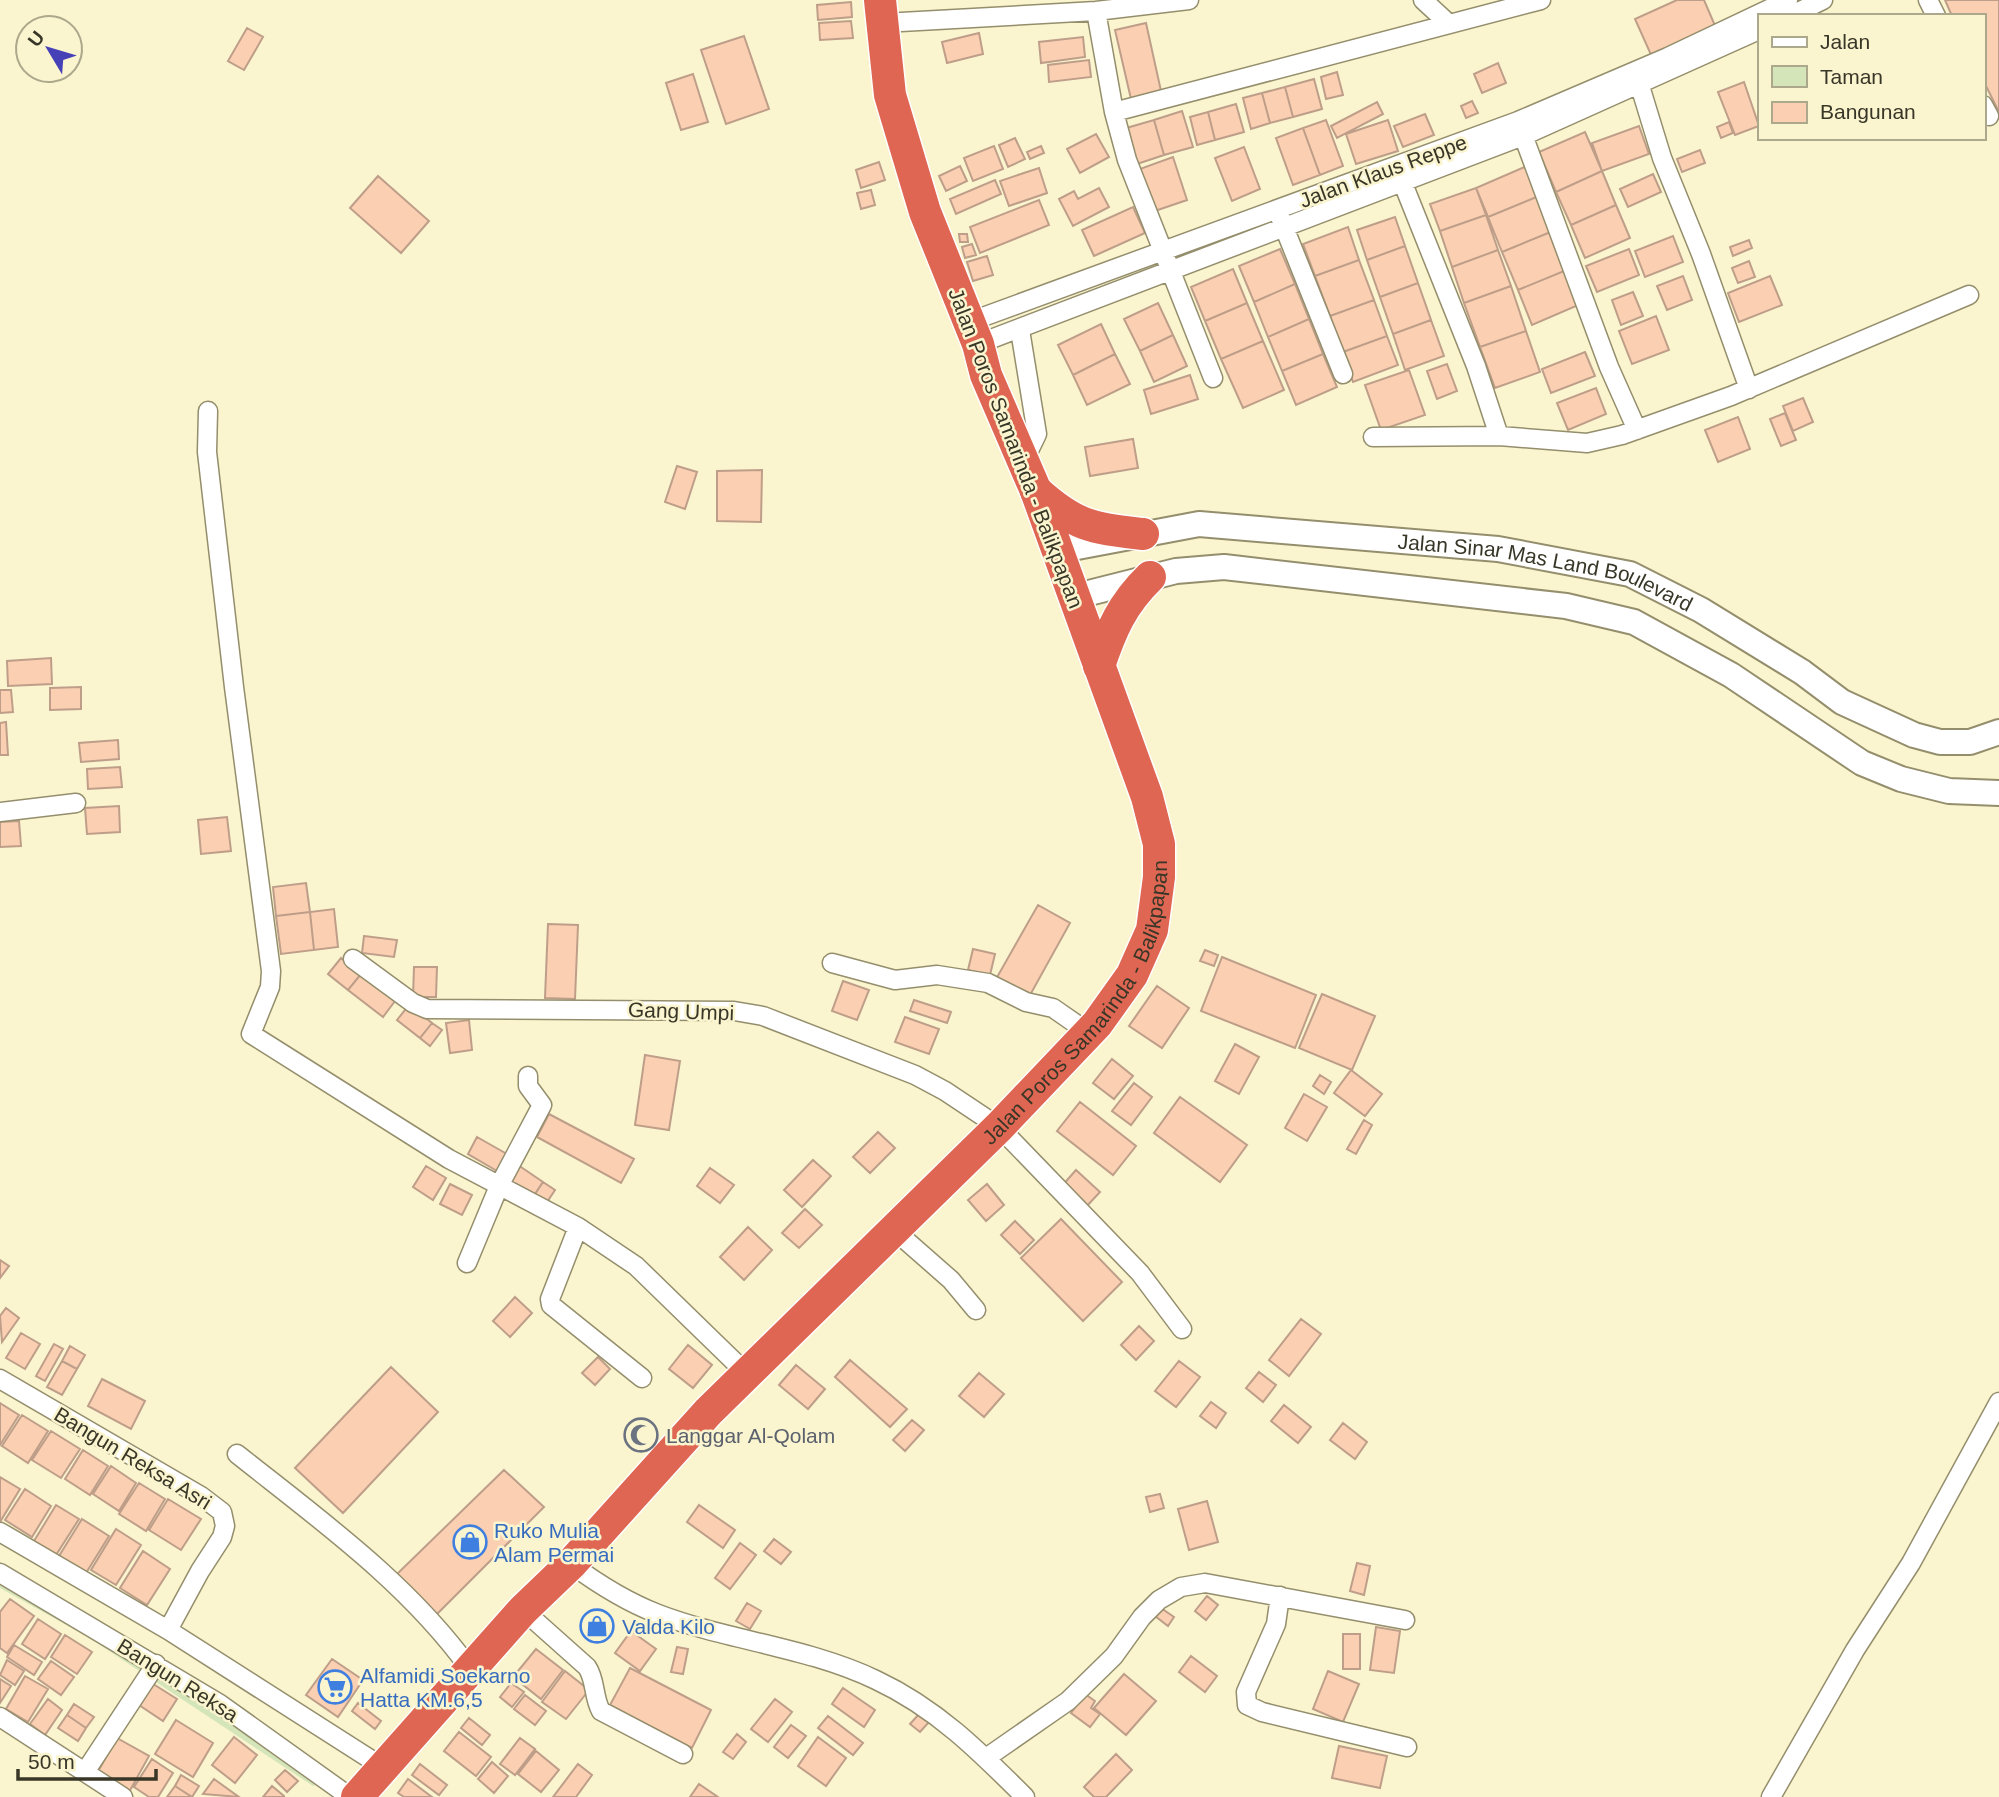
<svg xmlns="http://www.w3.org/2000/svg" width="1999" height="1797" font-family="Arial,sans-serif">
<style>
.green{fill:#d5e5ba}
.building{fill:#fbd0b2;stroke:#be9e89;stroke-width:2}
.lines{fill:none;stroke-linecap:round;stroke-linejoin:round}
.street-casing{stroke:#948e6c;stroke-width:21}
.secondary-casing{stroke:#948e6c;stroke-width:28}
.highway-casing{stroke:#fff;stroke-width:35}
.street{stroke:#fff;stroke-width:18}
.secondary{stroke:#fff;stroke-width:24}
.highway{stroke:#de6652;stroke-width:32}
.labels{text-anchor:middle;dominant-baseline:central;stroke-width:5;stroke-linejoin:round;paint-order:stroke}
.street-label{font-size:21px;fill:#383627;stroke:#faf4cf}
.worship-label{font-size:21px;fill:#5b616d;stroke:#faf4cf;text-anchor:start}
.shop-label{font-size:21px;fill:#366cbe;stroke:#faf4cf;text-anchor:start}
</style>
<rect width="100%" height="100%" fill="#faf4cf"/>
<!-- green -->
<path class="green" d="M0,1562L250,1716L328,1769L318,1784L313,1786L88,1637L0,1588Z"/>
<!-- building -->
<path class="building" d="M1677,0H1704L1716,28L1652,57L1635,19Z
M1945,0H1999V112L1983,80V16H1952Z
M851,2L852,17L818,20L817,5Z
M851,21L853,38L820,40L819,23Z
M1146,23L1161,91L1131,99L1115,30Z
M247,28L263,37L244,70L228,61Z
M979,33L983,54L947,63L942,42Z
M744,36L769,109L726,124L701,50Z
M1083,37L1085,57L1041,63L1039,42Z
M1089,60L1091,77L1049,82L1048,65Z
M1498,63L1506,83L1482,93L1474,74Z
M1337,72L1343,95L1326,99L1321,77Z
M693,74L708,122L681,130L666,83Z
M1314,79L1322,109L1293,117L1285,87Z
M1744,82L1759,126L1735,135L1718,92Z
M1285,87L1293,117L1270,123L1262,93Z
M1262,93L1270,123L1251,129L1243,98Z
M1472,101L1478,113L1466,118L1461,106Z
M1377,102L1383,114L1337,138L1331,126Z
M1236,104L1244,132L1215,140L1208,112Z
M1182,111L1193,147L1164,155L1154,120Z
M1208,112L1215,140L1197,145L1190,117Z
M1425,114L1434,135L1403,147L1394,126Z
M1154,120L1164,155L1134,165L1123,129Z
M1326,120L1343,166L1320,175L1303,128Z
M1388,120L1398,151L1356,164L1346,134Z
M1729,122L1733,133L1721,138L1717,127Z
M1639,126L1649,154L1602,171L1592,143Z
M1303,128L1320,175L1293,185L1276,138Z
M1585,132L1602,171L1556,192L1539,152Z
M1096,134L1109,157L1080,173L1067,149Z
M1015,138L1025,159L1008,167L999,145Z
M994,146L1003,169L973,181L964,158Z
M1041,146L1044,153L1030,159L1027,152Z
M1244,147L1260,189L1232,201L1215,158Z
M1700,150L1705,163L1682,172L1677,159Z
M1173,157L1187,200L1152,212L1137,170Z
M879,162L885,180L861,188L856,170Z
M960,166L967,181L946,191L939,176Z
M1527,166L1539,196L1488,217L1476,188Z
M1039,168L1047,193L1009,206L1000,181Z
M1602,171L1616,205L1571,225L1556,192Z
M1653,174L1661,192L1628,207L1620,189Z
M378,176L429,221L401,253L350,208Z
M995,180L1001,194L956,214L950,199Z
M1099,188L1109,207L1073,226L1059,199L1074,191L1078,199Z
M1476,188L1486,215L1440,231L1430,204Z
M871,190L875,205L861,209L857,193Z
M1539,196L1553,231L1502,252L1488,217Z
M1039,200L1049,225L980,253L970,227Z
M1616,205L1630,238L1585,258L1571,225Z
M1133,207L1145,233L1094,256L1082,230Z
M1486,215L1498,250L1452,267L1440,231Z
M1395,217L1405,246L1367,260L1357,230Z
M1348,227L1359,260L1315,276L1303,244Z
M1553,231L1569,269L1518,290L1502,252Z
M959,234H967L968,242H960Z
M1673,236L1683,262L1645,277L1635,251Z
M1749,240L1752,248L1733,256L1730,247Z
M972,244L976,255L965,258L962,247Z
M1405,246L1418,283L1380,297L1367,260Z
M1280,249L1295,284L1254,302L1239,266Z
M1629,249L1639,275L1597,292L1586,266Z
M1498,250L1511,286L1464,303L1452,267Z
M987,256L993,275L973,281L967,262Z
M1359,260L1374,300L1330,316L1315,276Z
M1749,261L1755,277L1738,283L1732,268Z
M1233,269L1247,303L1205,321L1191,287Z
M1569,269L1583,303L1532,325L1518,290Z
M1683,276L1692,300L1667,310L1657,286Z
M1770,276L1782,305L1739,322L1728,293Z
M1418,283L1431,320L1393,334L1380,297Z
M1295,284L1309,319L1268,337L1254,302Z
M1511,286L1526,331L1480,347L1464,303Z
M1633,292L1643,316L1621,325L1612,300Z
M1374,300L1387,336L1343,352L1330,316Z
M1158,303L1173,335L1140,351L1124,319Z
M1247,303L1263,341L1221,359L1205,321Z
M1656,316L1669,350L1632,364L1619,331Z
M1309,319L1323,354L1282,371L1268,337Z
M1431,320L1444,356L1405,370L1393,334Z
M1101,324L1115,354L1073,375L1058,345Z
M1526,331L1540,372L1495,388L1480,347Z
M1173,335L1187,366L1154,382L1140,351Z
M1387,336L1398,365L1353,382L1343,352Z
M1263,341L1284,390L1243,408L1221,359Z
M1585,352L1595,376L1551,393L1542,369Z
M1115,354L1130,384L1087,405L1073,375Z
M1323,354L1337,387L1296,405L1282,371Z
M1447,364L1457,391L1437,399L1427,371Z
M1409,370L1425,415L1381,430L1365,385Z
M1190,375L1198,399L1151,414L1144,390Z
M1596,388L1606,414L1568,430L1557,403Z
M1803,398L1813,422L1793,431L1783,406Z
M1785,413L1796,440L1781,446L1770,419Z
M1738,417L1750,449L1718,462L1705,430Z
M1133,439L1138,468L1090,476L1085,447Z
M677,466L697,472L685,509L665,502Z
M762,470L761,522L717,521V471Z
M51,658L52,684L8,686L7,661Z
M81,687V709L50,710V688Z
M0,690H11L13,712L0,713Z
M6,722L8,755H0V723Z
M118,740L119,759L81,762L79,743Z
M120,767L122,787L88,789L87,769Z
M119,806L120,832L87,834L85,808Z
M227,817L231,851L201,854L198,820Z
M19,821L21,846L0,847V822Z
M306,883L310,912L276,916L273,887Z
M1038,905L1070,923L1029,997L996,979Z
M334,909L338,947L314,950L310,912Z
M310,912L314,950L281,954L276,916Z
M548,924L578,925L575,999L545,998Z
M364,936L397,940L394,957L362,953Z
M973,949L995,954L990,975L968,970Z
M1205,950L1218,955L1214,966L1200,961Z
M1222,957L1316,995L1295,1048L1201,1011Z
M341,958L361,974L348,990L328,974Z
M414,967H437L436,997H413Z
M361,974L395,1001L383,1017L348,990Z
M843,981L869,990L857,1020L832,1011Z
M1157,986L1189,1008L1162,1048L1129,1026Z
M1322,994L1375,1016L1352,1070L1299,1048Z
M914,1000L951,1012L947,1023L910,1011Z
M409,1005L432,1023L420,1038L397,1020Z
M905,1017L939,1029L929,1054L895,1042Z
M469,1020L472,1050L450,1053L446,1023Z
M432,1023L442,1030L430,1046L420,1038Z
M1235,1044L1259,1057L1239,1094L1215,1081Z
M645,1055L680,1061L669,1130L635,1125Z
M1112,1059L1133,1076L1114,1099L1093,1083Z
M1351,1070L1382,1094L1365,1116L1334,1093Z
M1320,1075L1331,1082L1324,1094L1313,1086Z
M1134,1083L1152,1097L1131,1125L1112,1111Z
M1304,1094L1327,1107L1307,1141L1285,1128Z
M1180,1097L1247,1145L1220,1182L1154,1133Z
M1080,1102L1136,1146L1113,1175L1057,1131Z
M549,1114L634,1159L621,1183L537,1137Z
M1364,1120L1372,1125L1356,1154L1347,1149Z
M878,1132L895,1148L870,1173L853,1157Z
M477,1137L507,1154L497,1171L468,1154Z
M813,1160L831,1176L802,1207L784,1190Z
M518,1165L543,1182L533,1197L509,1179Z
M426,1166L446,1178L433,1200L413,1187Z
M710,1168L734,1185L720,1203L697,1186Z
M1076,1170L1100,1192L1085,1208L1061,1187Z
M543,1182L555,1190L545,1205L533,1197Z
M450,1184L472,1195L462,1215L440,1204Z
M987,1184L1004,1205L986,1221L968,1200Z
M805,1209L822,1225L799,1248L782,1233Z
M1061,1219L1122,1282L1083,1321L1021,1258Z
M1015,1221L1034,1240L1020,1254L1001,1235Z
M748,1227L772,1250L744,1280L720,1257Z
M0,1260L9,1266L0,1278Z
M515,1297L532,1313L510,1337L493,1321Z
M6,1308L19,1318L2,1342L0,1316Z
M1301,1319L1321,1334L1289,1376L1269,1360Z
M1139,1326L1154,1341L1136,1360L1121,1345Z
M21,1333L40,1344L25,1369L6,1358Z
M54,1344L63,1349L45,1381L36,1376Z
M688,1345L712,1365L693,1388L669,1369Z
M70,1346L85,1355L77,1369L62,1361Z
M598,1357L610,1369L595,1385L582,1373Z
M850,1360L907,1409L890,1427L835,1377Z
M62,1361L77,1369L62,1395L47,1387Z
M1179,1361L1200,1377L1176,1407L1155,1391Z
M796,1365L825,1389L808,1409L779,1385Z
M391,1367L438,1412L343,1513L295,1468Z
M1259,1372L1276,1385L1263,1402L1246,1388Z
M979,1373L1004,1394L984,1417L959,1396Z
M102,1379L145,1401L131,1429L88,1406Z
M1211,1402L1226,1413L1216,1428L1200,1416Z
M0,1403L19,1415L0,1445Z
M1284,1405L1311,1427L1298,1443L1271,1421Z
M22,1415L48,1431L28,1463L2,1446Z
M912,1420L924,1430L905,1451L893,1440Z
M1343,1423L1367,1442L1355,1459L1330,1440Z
M51,1431L80,1449L61,1478L32,1460Z
M83,1450L108,1466L90,1495L65,1479Z
M111,1466L136,1483L119,1511L93,1494Z
M504,1470L544,1507L436,1615L395,1576Z
M0,1477L20,1489L0,1522Z
M139,1483L165,1499L146,1531L119,1514Z
M25,1489L51,1506L32,1537L5,1520Z
M1160,1494L1164,1508L1150,1512L1146,1497Z
M168,1499L201,1519L181,1550L149,1530Z
M1207,1501L1218,1542L1189,1550L1178,1509Z
M56,1505L79,1519L56,1555L34,1541Z
M699,1505L735,1530L723,1548L687,1522Z
M82,1519L109,1536L86,1573L59,1556Z
M116,1529L141,1545L116,1585L91,1570Z
M774,1539L791,1552L781,1564L764,1551Z
M740,1543L756,1555L730,1589L715,1578Z
M143,1551L170,1569L147,1605L120,1588Z
M1357,1563L1370,1566L1364,1595L1350,1591Z
M1207,1596L1218,1605L1206,1620L1195,1611Z
M10,1599L34,1616L7,1653L0,1648V1612Z
M747,1603L761,1611L750,1629L736,1621Z
M1161,1608L1174,1617L1168,1626L1155,1616Z
M38,1619L61,1634L45,1659L22,1644Z
M1376,1627L1400,1631L1394,1673L1370,1670Z
M631,1631L656,1649L640,1671L615,1653Z
M1343,1634H1360V1669H1343Z
M65,1635L92,1652L77,1674L51,1657Z
M14,1645L42,1662L34,1675L7,1657Z
M677,1647L688,1649L683,1674L671,1672Z
M536,1649L563,1670L541,1699L513,1677Z
M1191,1656L1217,1676L1205,1692L1179,1672Z
M332,1659L363,1680L338,1717L306,1695Z
M7,1660L24,1671L15,1685L0,1675Z
M51,1661L74,1677L61,1695L38,1679Z
M630,1668L711,1710L692,1748L610,1705Z
M565,1671L589,1690L566,1719L542,1702Z
M1328,1671L1359,1684L1343,1722L1313,1709Z
M1124,1674L1156,1701L1126,1735L1094,1708Z
M25,1676L48,1689L28,1722L6,1709Z
M0,1679L11,1686L0,1703Z
M150,1682L177,1699L163,1721L136,1703Z
M511,1683L524,1692L512,1707L500,1697Z
M843,1688L875,1710L864,1727L832,1704Z
M1085,1694L1095,1701L1091,1708L1100,1714L1090,1727L1071,1713Z
M525,1695L546,1711L535,1725L514,1709Z
M48,1699L62,1710L45,1735L30,1724Z
M775,1699L792,1712L768,1742L751,1729Z
M358,1703L381,1721L375,1729L352,1711Z
M74,1704L94,1717L86,1728L67,1715Z
M920,1713L929,1722L920,1732L910,1724Z
M67,1715L86,1728L78,1741L58,1728Z
M828,1716L863,1743L853,1755L818,1728Z
M469,1718L490,1735L482,1745L461,1728Z
M176,1720L213,1743L193,1777L155,1754Z
M791,1725L806,1736L788,1758L774,1747Z
M459,1732L491,1757L476,1776L444,1751Z
M737,1734L746,1742L733,1759L723,1752Z
M234,1737L257,1755L235,1783L212,1765Z
M818,1737L846,1758L826,1786L798,1766Z
M117,1738L149,1756L128,1794L96,1775Z
M520,1738L535,1749L515,1775L500,1764Z
M1339,1746L1387,1756L1380,1788L1332,1778Z
M536,1751L559,1770L541,1792L518,1774Z
M1116,1754L1132,1770L1106,1797H1094L1084,1787Z
M152,1759L173,1773L158,1797H149L134,1787Z
M492,1762L508,1776L494,1793L478,1779Z
M420,1764L447,1785L439,1795L412,1775Z
M578,1764L592,1775L576,1797H553Z
M285,1770L298,1781L287,1792L275,1780Z
M181,1775L199,1786L192,1797L175,1786Z
M214,1779L239,1797L203,1794Z
M408,1779L432,1797H404L398,1793Z
M699,1784L718,1797H690Z
M175,1786L192,1797H167Z
M272,1786L284,1796V1797H263Z"/>
<g class="lines">
<defs>
<path id="street" d="M1423,0L1449,24
M1928,0L1936,16
M1096,11L1114,112L1127,160L1213,378
M1790,16L1823,0
M883,23L1096,11L1189,0
M1636,73L1662,158L1701,254L1749,389
M1983,105L1989,116
M1114,112L1541,0
M1520,127L1609,367L1637,430
M1398,171L1476,366L1499,436
M1280,217L1343,374
M969,322L1518,121L1668,57L1788,0
M1020,330L1037,434L1023,463
M978,344L1523,136L1759,30
M208,411L207,452L234,687L271,971L270,987L251,1034L449,1159L578,1227L636,1266L746,1373
M1373,437L1499,436L1587,443L1622,435L1731,396L1969,295
M0,812L76,803
M353,959L413,1003L427,1009L734,1011L763,1016L915,1075L945,1091L999,1127L1140,1273L1182,1329
M832,963L895,980L937,975L988,983L1026,1002L1053,1008L1089,1033
M578,1227L550,1299L551,1305L642,1378
M894,1230L951,1280L976,1310
M467,1263L499,1186L542,1105L528,1086V1076
M0,1379L201,1496L222,1512L225,1526L222,1537L200,1571L168,1630
M237,1454C320,1520 408,1583 470,1669
M0,1532L168,1630L381,1766
M571,1564C598,1584 627,1602 658,1614C729,1641 807,1647 876,1680C936,1708 979,1751 1025,1797
M0,1573L220,1704L350,1797
M1280,1596L1276,1624L1246,1692L1247,1705L1262,1712L1407,1747
M523,1610L587,1667C596,1680 593,1697 601,1711L683,1754
M0,1717L123,1797
M986,1758L1068,1701L1114,1656L1142,1617L1159,1600L1181,1587L1205,1583L1405,1620
M85,1772L156,1664
M1771,1797L1855,1650L1911,1563L1999,1402"/>
<g id="secondary">
<path id="s1" d="M1056,551L1199,524L1498,549L1630,574L1701,610L1802,672L1842,702L1914,735L1940,742H1970L1999,732"/>
<path d="M1073,597L1176,571L1224,567L1566,606L1634,622L1731,675L1862,763L1901,779L1949,791L1999,793"/>
</g>
<g id="highway">
<path d="M1036,491C1076,527 1092,528 1143,534"/>
<path d="M1099,666C1111,630 1122,604 1150,577"/>
<path id="s2" d="M357,1797L523,1610L571,1564L708,1412L999,1127L1097,1024L1132,975L1152,930L1159,877V844L1147,797L1036,491L986,375L978,344L925,212L890,95L880,0"/>
</g>
</defs>
<!-- street casing -->
<use href="#street" class="street-casing"/>
<!-- secondary casing -->
<use href="#secondary" class="secondary-casing"/>
<!-- highway casing -->
<use href="#highway" class="highway-casing"/>
<!-- street -->
<use href="#street" class="street"/>
<!-- secondary -->
<use href="#secondary" class="secondary"/>
<!-- highway -->
<use href="#highway" class="highway"/>
</g>
<!-- icons -->
<defs>
<symbol id="mosque-ring" viewBox="-11 -11 22 22"><circle r="9.5" fill="#faf4cf" stroke="#6b7280" stroke-width="1.5"/><path d="M3.5-4.9A6 6 0 1 0 3.5 4.9A5 5 0 1 1 3.5-4.9Z" fill="#6b7280"/></symbol>
<symbol id="shop-ring" viewBox="-11 -11 22 22"><circle r="9.5" fill="#faf4cf" stroke="#3f7fe0" stroke-width="1.5"/><path d="M-5-2.5h2.3a2.7 3.5 0 0 1 5.4 0H5L5.5 6h-11ZM-1.5-2.5h3a1.5 2.3 0 0 0-3 0Z" fill="#3f7fe0"/></symbol>
<symbol id="supermarket-ring" viewBox="-11 -11 22 22"><circle r="9.5" fill="#faf4cf" stroke="#3f7fe0" stroke-width="1.5"/><path d="M-6-5.5h2.5l.6 2H6L4.5 2H-2.5L-4.4-4H-6ZM-1.5 3.2a1.3 1.3 0 1 0 .1 0ZM3 3.2a1.3 1.3 0 1 0 .1 0Z" fill="#3f7fe0"/></symbol>
</defs>
<g fill-rule="evenodd">
<use href="#mosque-ring" x="622" y="1416" width="38" height="38"/>
<use href="#shop-ring" x="451" y="1523" width="38" height="38"/>
<use href="#shop-ring" x="578" y="1607" width="38" height="38"/>
<use href="#supermarket-ring" x="316" y="1668" width="38" height="38"/>
</g>
<g class="labels">
<!-- street labels -->
<g class="street-label">
<text transform="translate(1383 171) rotate(-20)">Jalan Klaus Reppe</text>
<text transform="translate(1016 448) rotate(69)">Jalan Poros Samarinda - Balikpapan</text>
<text stroke="none"><textPath href="#s1" startOffset="497">Jalan Sinar Mas Land Boulevard</textPath></text>
<text stroke="none"><textPath href="#s2" startOffset="1080">Jalan Poros Samarinda - Balikpapan</textPath></text>
<text transform="translate(681 1011) rotate(2)">Gang Umpi</text>
<text transform="translate(133 1458) rotate(31)">Bangun Reksa Asri</text>
<text transform="translate(178 1680) rotate(32)">Bangun Reksa</text>
</g>
<!-- worship labels -->
<g class="worship-label">
<text x="666" y="1435">Langgar Al-Qolam</text>
</g>
<!-- shop labels -->
<g class="shop-label">
<text x="494" y="1530">Ruko Mulia<tspan x="494" dy="24">Alam Permai</tspan></text>
<text x="622" y="1626">Valda Kilo</text>
<text x="360" y="1675">Alfamidi Soekarno<tspan x="360" dy="24">Hatta KM.6,5</tspan></text>
</g>
</g>
<!-- legend -->
<rect x="1758" y="14" width="228" height="126" fill="#faf4cf" stroke="#aca88c" stroke-width="2"/>
<rect x="1772" y="37" width="35" height="10" fill="#ffffff" stroke="#aca88c" stroke-width="2"/>
<text x="1820" y="49" font-size="21" fill="#383627">Jalan</text>
<rect x="1772" y="66" width="35" height="21" fill="#d5e5ba" stroke="#aca88c" stroke-width="2"/>
<text x="1820" y="84" font-size="21" fill="#383627">Taman</text>
<rect x="1772" y="102" width="35" height="21" fill="#fbd0b2" stroke="#aca88c" stroke-width="2"/>
<text x="1820" y="119" font-size="21" fill="#383627">Bangunan</text>
<!-- north arrow -->
<g transform="translate(49 49) rotate(308)"><circle r="33" fill="#faf4cf" stroke="#aca88c" stroke-width="2"/>
<path d="M0-5L12 26L0 18L-12 26Z" fill="#4741b7"/>
<text y="-10" font-size="19" font-weight="bold" text-anchor="middle" fill="#383627">U</text>
</g>
<!-- scale -->
<path d="M18 1769v10h138v-10" fill="none" stroke="#383627" stroke-width="3.5"/>
<text x="28" y="1769" font-size="21" fill="#383627" stroke="#faf4cf" stroke-width="5" paint-order="stroke">50 m</text>
</svg>
